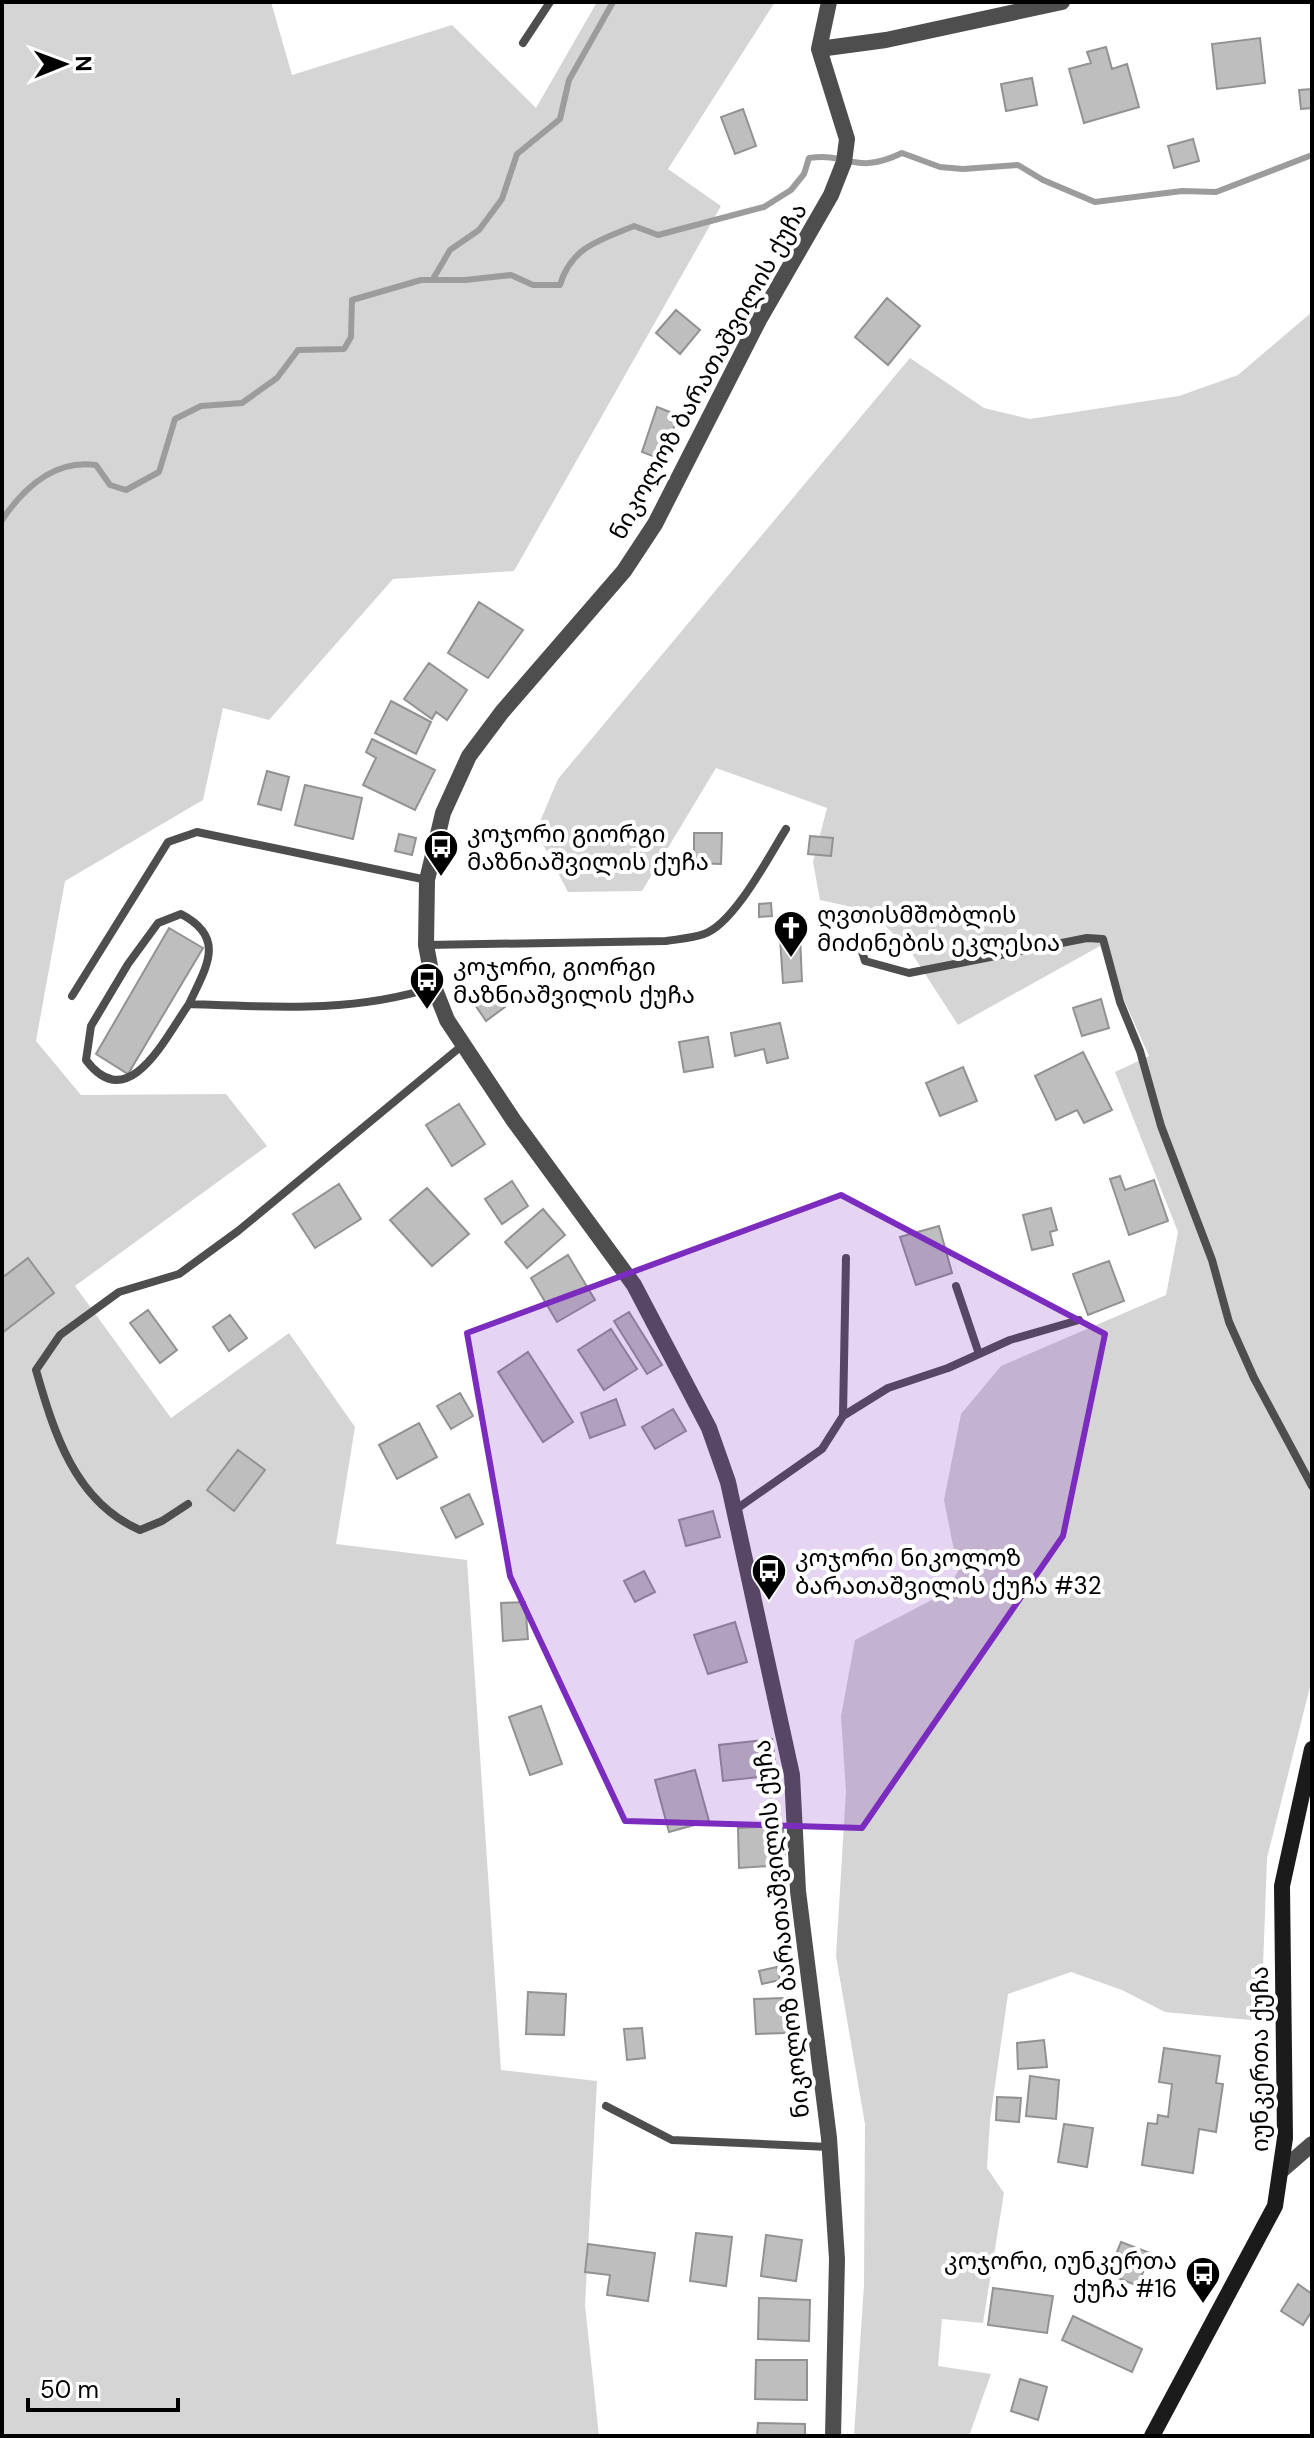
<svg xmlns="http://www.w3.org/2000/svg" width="1314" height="2438" font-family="'DM Sans','Noto Sans Georgian',sans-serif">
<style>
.green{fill:#d5d5d5}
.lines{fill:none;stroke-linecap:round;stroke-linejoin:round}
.stream{stroke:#9c9c9c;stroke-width:6}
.building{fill:#bebebe;stroke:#929292;stroke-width:2}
.lane{stroke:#4e4e4e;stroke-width:8}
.street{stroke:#4e4e4e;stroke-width:16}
.secondary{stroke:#1b1b1b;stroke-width:16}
.marked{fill:#7b2cbf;fill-opacity:0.2;stroke:#7b2cbf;stroke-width:6;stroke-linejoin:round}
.labels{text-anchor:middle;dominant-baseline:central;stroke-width:8;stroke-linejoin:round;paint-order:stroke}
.street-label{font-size:24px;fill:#000;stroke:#fff}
.poi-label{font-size:24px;fill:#000;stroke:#fff;text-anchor:start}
</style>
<rect width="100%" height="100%" fill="#fff"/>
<!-- green -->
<path class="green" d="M2,2H271L292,75L452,25L536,108L597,2H775L668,169L721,206L514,571L393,579L269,720L223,708L203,800L65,881L36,1041L81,1095L226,1094L267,1146L75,1286L171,1418L289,1333L355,1427L336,1544L467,1560L501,2070L597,2081L585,2305L599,2436H2Z
M1312,312V1679L1267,1858L1261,2021L1165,2012L1122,1990L1071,1972L1008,1994L990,2120L987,2168L1004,2193L983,2323L942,2319L938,2366L991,2374L969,2436H854L864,2285L865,2124L836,1956L846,1791L841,1716L855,1640L947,1592L958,1571L944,1500L961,1414L1001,1366L1166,1295L1178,1232L1115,1072L1149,1056L1100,946L958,1025L909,949L870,911L820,900L813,862L827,808L716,768L642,891L568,892L536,831L558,779L910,358L984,408L1030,419L1179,396L1238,375Z"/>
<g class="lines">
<!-- stream -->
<path class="stream" d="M433,279L450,250L479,230L502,199L517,154L560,119L569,80L613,2
M2,520C23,489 54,459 96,465L110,485L126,490L159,472L175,419L201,406L242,403L277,378L298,350L344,349L351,337L352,300L421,280H465L511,275L533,285H560C571,247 600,240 634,226L658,235L764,207L791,190L804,174L809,158C850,152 854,176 902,153L940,167L963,169L1018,165L1043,180L1095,202L1182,191L1216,192L1312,155"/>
</g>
<!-- building -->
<path class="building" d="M1260,38L1265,83L1217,89L1212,44Z
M1106,47L1112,69L1127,64L1139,107L1084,123L1069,69L1091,63L1087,52Z
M1032,78L1037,105L1006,111L1001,84Z
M1312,89V108L1301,109L1299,90Z
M743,109L756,146L735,154L721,117Z
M1193,139L1199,161L1174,168L1168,146Z
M887,298L920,326L888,365L855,337Z
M676,310L700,330L680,354L656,333Z
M657,407L678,415L663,460L642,452Z
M479,602L523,630L488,678L448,653Z
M429,663L467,690L447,720L436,712L432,719L404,699Z
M391,701L431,722L416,754L375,733Z
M372,739L435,770L415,810L363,785L376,758L366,752Z
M267,771L289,777L281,810L258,804Z
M305,785L362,798L353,839L295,825Z
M694,833H722L721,864L694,863Z
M399,834L416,838L412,855L395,851Z
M810,836L833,838L831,856L808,854Z
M771,903L772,916L759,917V904Z
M169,928L203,948L128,1074L96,1054Z
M800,937L802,981L783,983L780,938Z
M488,983L505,1007L486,1021L469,996Z
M1101,999L1109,1028L1082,1036L1073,1008Z
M780,1023L788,1058L767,1063L764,1049L735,1056L731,1033Z
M708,1037L713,1067L684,1072L679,1042Z
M1083,1052L1112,1110L1084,1123L1077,1110L1056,1120L1035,1076Z
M963,1067L977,1101L940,1116L926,1083Z
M459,1104L485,1144L452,1166L426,1125Z
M1120,1176L1125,1190L1154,1180L1168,1221L1129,1235L1110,1179Z
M512,1181L528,1206L502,1224L485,1199Z
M339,1184L361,1219L315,1248L293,1214Z
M427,1188L469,1234L432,1266L390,1220Z
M1051,1208L1057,1230L1050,1232L1053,1245L1032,1250L1023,1215Z
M543,1209L565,1235L527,1268L505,1242Z
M939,1226L952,1273L916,1285L900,1237Z
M568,1255L595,1300L557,1322L531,1278Z
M28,1258L54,1293L2,1333V1278Z
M1109,1261L1124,1301L1088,1315L1073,1274Z
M148,1310L177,1350L160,1363L130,1323Z
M629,1312L662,1365L647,1374L614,1321Z
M230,1315L247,1338L229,1351L213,1327Z
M611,1329L637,1369L604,1390L578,1350Z
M528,1352L573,1422L543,1442L498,1372Z
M460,1393L473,1416L451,1429L437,1406Z
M616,1399L625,1425L590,1438L581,1413Z
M673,1409L686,1431L655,1449L642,1427Z
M419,1423L437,1457L397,1479L379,1445Z
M238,1450L265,1470L234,1511L207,1490Z
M469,1494L483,1524L456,1538L441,1508Z
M713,1511L720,1537L686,1546L679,1520Z
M644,1571L655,1592L635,1602L624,1581Z
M525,1602L528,1639L503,1641L501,1603Z
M735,1622L747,1662L708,1674L694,1635Z
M541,1706L562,1764L530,1775L509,1717Z
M772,1739L777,1775L723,1781L719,1745Z
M695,1770L709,1821L669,1832L655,1780Z
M783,1826L785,1865L739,1868L738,1828Z
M777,1967L780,1980L762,1984L759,1971Z
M528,1992L566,1994L564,2035L526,2034Z
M784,1998L786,2033L756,2034L754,1999Z
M642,2028L645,2058L627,2060L624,2029Z
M1044,2040L1047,2067L1018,2069L1017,2043Z
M1164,2048L1220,2056L1216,2083L1223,2084L1216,2132L1199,2129L1193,2173L1142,2165L1148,2123L1157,2124L1158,2115L1168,2117L1172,2084L1159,2082Z
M1030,2076L1059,2080L1056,2119L1026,2116Z
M997,2097L1021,2098L1019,2122L996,2120Z
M1064,2124L1093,2128L1087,2167L1058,2162Z
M696,2233L732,2237L726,2286L690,2281Z
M766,2235L802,2240L796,2281L761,2276Z
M1121,2242L1150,2253L1138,2286L1108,2274Z
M588,2244L655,2253L648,2301L607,2295L610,2275L585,2272Z
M1298,2284L1312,2294V2311L1303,2325L1281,2311Z
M993,2288L1053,2296L1047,2333L988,2325Z
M759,2298L810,2300L809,2341L758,2339Z
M1073,2316L1142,2349L1132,2372L1062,2340Z
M756,2360H807V2400L755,2399Z
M1020,2379L1047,2387L1038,2420L1011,2411Z
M758,2423L805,2424V2436H757Z"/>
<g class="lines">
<!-- lane -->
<path class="lane" d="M523,43L550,2
M857,936L865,961L909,973L1087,938L1103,939L1120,1002L1140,1051L1161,1126L1212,1260L1229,1322L1254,1378L1312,1486
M426,945L666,941C679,939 693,938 704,934C734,924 769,856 786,829
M72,996L168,842L197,832L427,880
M189,1004C206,967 227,938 181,914L158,923L128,964L91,1026L86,1060C129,1117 166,1036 189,1004C272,1007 354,1013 434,987
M956,1286L979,1354
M843,1416L888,1388L948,1368L1010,1340L1079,1320
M188,1504L162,1521L140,1530C75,1502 54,1433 36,1370L60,1335L119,1292L179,1274L238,1231L464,1044
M735,1510L822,1449L843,1416L846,1258
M606,2106L672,2140L829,2147"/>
<!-- street -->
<path class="street" d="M829,2L819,49L847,139L844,162L831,195L759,320L655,524L624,571L502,712L469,756L443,813L427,880L426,945L434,987L447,1020L514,1121L634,1285L709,1428L728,1482L792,1775L798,1891L829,2138L837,2259L833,2436
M819,49L886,40L1062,2
M1282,2170L1312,2144"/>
<!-- secondary -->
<path class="secondary" d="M1152,2436L1275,2206L1285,2138L1282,1886L1312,1749"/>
</g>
<!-- marked area -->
<path class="marked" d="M841,1195L1105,1334L1063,1536L862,1828L625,1821L510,1576L467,1333Z"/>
<!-- icons -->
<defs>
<symbol id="bus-pin" viewBox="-11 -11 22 30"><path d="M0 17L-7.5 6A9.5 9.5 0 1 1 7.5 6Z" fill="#000" stroke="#fff"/><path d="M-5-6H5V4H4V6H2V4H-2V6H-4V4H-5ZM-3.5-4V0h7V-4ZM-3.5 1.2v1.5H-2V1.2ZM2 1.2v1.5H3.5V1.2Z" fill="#fff"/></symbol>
<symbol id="church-pin" viewBox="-11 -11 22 30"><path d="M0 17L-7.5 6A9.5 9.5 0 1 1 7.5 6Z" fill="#000" stroke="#fff"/><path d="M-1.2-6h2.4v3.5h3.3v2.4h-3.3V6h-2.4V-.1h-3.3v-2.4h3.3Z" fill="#fff"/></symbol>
</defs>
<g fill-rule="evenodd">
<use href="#bus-pin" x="421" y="827" width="40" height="54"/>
<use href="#church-pin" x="771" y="908" width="40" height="54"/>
<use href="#bus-pin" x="407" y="960" width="40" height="54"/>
<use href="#bus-pin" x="749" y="1551" width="40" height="54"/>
<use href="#bus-pin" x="1183" y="2254" width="40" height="54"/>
</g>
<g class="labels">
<!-- street labels -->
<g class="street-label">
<text transform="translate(708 371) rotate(-61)">ნიკოლოზ ბარათაშვილის ქუჩა</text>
<text transform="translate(781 1929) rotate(-96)">ნიკოლოზ ბარათაშვილის ქუჩა</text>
<text transform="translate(1259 2059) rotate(-90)">იუნკერთა ქუჩა</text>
</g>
<!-- poi labels -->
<g class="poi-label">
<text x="467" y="833">კოჯორი გიორგი<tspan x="467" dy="28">მაზნიაშვილის ქუჩა</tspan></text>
<text x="817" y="914">ღვთისმშობლის<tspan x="817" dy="28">მიძინების ეკლესია</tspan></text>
<text x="453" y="966">კოჯორი, გიორგი<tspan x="453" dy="28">მაზნიაშვილის ქუჩა</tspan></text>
<text x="795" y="1557">კოჯორი ნიკოლოზ<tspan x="795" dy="28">ბარათაშვილის ქუჩა #32</tspan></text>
<text x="1177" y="2260" text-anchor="end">კოჯორი, იუნკერთა<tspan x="1177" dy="28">ქუჩა #16</tspan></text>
</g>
</g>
<!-- border -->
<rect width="1314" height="2438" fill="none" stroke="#000000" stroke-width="8"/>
<!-- north arrow -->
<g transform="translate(64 64) rotate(89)" stroke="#ffffff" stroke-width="6" paint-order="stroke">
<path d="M0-6L14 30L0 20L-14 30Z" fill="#000000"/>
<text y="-12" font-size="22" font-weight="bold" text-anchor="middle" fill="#000000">N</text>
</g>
<!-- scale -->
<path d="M28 2398v12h150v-12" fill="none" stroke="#000000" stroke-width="4"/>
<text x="40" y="2398" font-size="24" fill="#000000" stroke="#ffffff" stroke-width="6" paint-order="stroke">50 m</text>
</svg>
